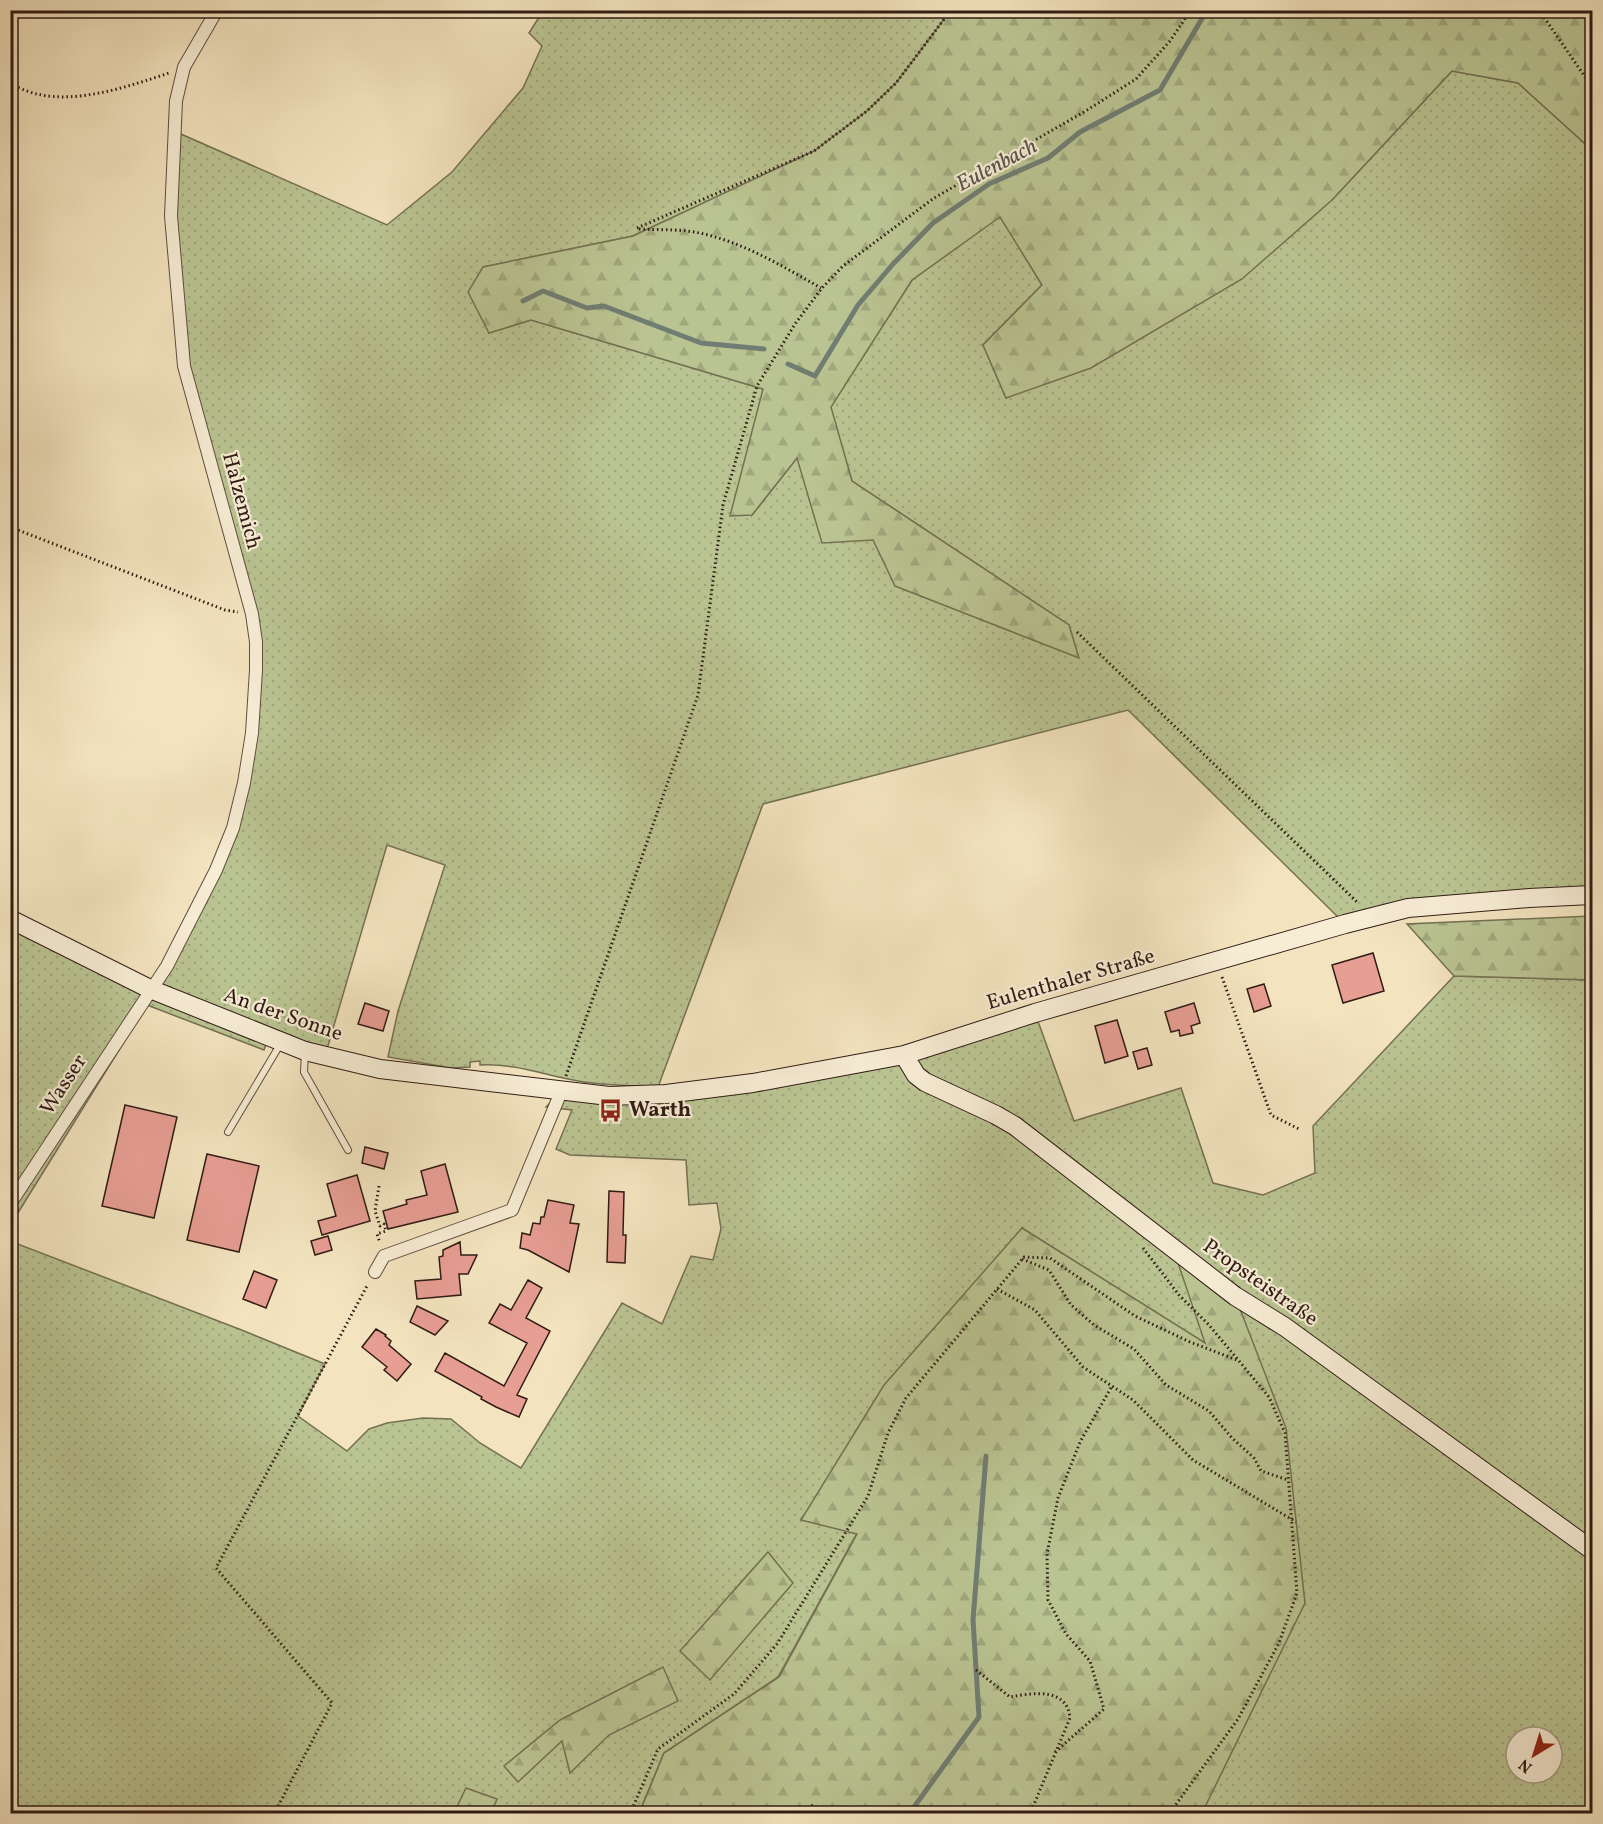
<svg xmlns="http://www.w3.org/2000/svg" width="1603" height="1824" font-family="Vollkorn,serif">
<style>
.grass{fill:url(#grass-dots);stroke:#757053;stroke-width:1.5;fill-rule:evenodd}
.forest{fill:url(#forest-firs);stroke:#757053;stroke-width:1.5}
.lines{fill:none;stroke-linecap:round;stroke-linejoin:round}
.stream{stroke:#707d72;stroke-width:5}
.building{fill:#e79e93;stroke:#301b14;stroke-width:1.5}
.lane-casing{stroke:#614d3f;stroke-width:8}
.street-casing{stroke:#614d3f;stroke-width:14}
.secondary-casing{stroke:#301b14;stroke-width:20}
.path{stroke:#301b14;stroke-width:3;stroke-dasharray:1.5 3;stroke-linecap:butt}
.lane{stroke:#f7edd5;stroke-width:6}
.street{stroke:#f7edd5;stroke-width:12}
.secondary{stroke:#f7edd5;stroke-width:18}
.labels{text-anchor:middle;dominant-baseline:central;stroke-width:4.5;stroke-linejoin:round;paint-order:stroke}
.street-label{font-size:21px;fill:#301b14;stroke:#f7edd5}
.poi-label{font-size:21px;font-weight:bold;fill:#301b14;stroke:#f7edd5;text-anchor:start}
.water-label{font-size:22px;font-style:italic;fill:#55544b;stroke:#f7edd5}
</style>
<defs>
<pattern id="grass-dots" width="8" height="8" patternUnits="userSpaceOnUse" patternTransform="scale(1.5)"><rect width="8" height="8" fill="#bac492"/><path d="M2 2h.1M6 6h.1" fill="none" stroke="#a0a87d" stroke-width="1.8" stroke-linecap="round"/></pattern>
<pattern id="forest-firs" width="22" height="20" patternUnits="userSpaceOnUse" patternTransform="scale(1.5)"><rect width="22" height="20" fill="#bac492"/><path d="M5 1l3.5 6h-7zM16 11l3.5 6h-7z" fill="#a0a87d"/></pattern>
</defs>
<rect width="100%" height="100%" fill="#f3e4bf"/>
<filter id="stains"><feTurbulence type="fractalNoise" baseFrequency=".00333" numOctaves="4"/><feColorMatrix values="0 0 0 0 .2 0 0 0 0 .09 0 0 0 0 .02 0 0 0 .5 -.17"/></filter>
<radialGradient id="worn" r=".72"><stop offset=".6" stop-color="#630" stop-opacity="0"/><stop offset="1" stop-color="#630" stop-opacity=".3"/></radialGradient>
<!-- grass -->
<path class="grass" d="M543,11H951L896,83L867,111L814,151L633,236L483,267L489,333L531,320L763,389L752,515L797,458L874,539L895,586L1078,657L1069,625L852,481L830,408L912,280L1000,216L1042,285L983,345L1006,398L1332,200L1452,71L1518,83L1592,150V895L1345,924L1128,710L763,804L658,1087C630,1085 600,1086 573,1080C542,1074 512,1063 480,1065V1061L470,1062V1067L451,1068L388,1057L398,1011L445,865L387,845L327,1049L271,1031L264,1050L147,1005L11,1224V919L150,988L216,870L244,783L256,642L184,366L171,216L174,131L387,225L452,172L523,88L542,46L529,33Z
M1454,976L1592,980V1813H1200L1206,1344L1022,1228L801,1519L857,1533L778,1677L664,1753L639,1813H11L10,1241L239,1329L325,1364L298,1416L347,1451L369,1429L387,1423L423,1418L451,1419L480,1443L521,1468L622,1303L662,1324L691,1256L713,1260L721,1229L717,1203L689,1205L686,1160L570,1155L556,1149L572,1110L546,1107L561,1092L609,1096L904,1055L1035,1013L1074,1121L1181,1088L1213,1183L1263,1195L1315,1173L1313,1126ZM1516,1737H1552V1773H1516Z"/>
<!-- forest -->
<path class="forest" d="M951,10L1592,11V150L1518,83L1452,71L1332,200L1242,279L1091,368L1006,398L983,345L1042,285L1000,217L912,280L831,407L852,481L1069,625L1079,658L895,586L873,540L822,543L797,458L752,515L730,516L763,389L531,320L489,333L468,292L483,267L633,236L814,151L867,111L896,83Z
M1592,916V980L1454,976L1407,924Z
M1022,1228L1205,1343L1174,1251L1235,1296L1286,1428L1305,1603L1202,1813L639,1814L664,1753L779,1677L857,1534L801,1520L884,1385Z
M768,1552L793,1583L710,1680L680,1651Z
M663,1667L678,1701L609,1735L570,1773L562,1741L518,1782L504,1766L560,1720Z
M466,1788L497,1799L491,1813H454Z"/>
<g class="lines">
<!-- stream -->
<path class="stream" d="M1591,10L1592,12
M523,301L543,291L587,308L604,306L701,343L764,349
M788,364L815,376L858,305L893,264L933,223L989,184L1048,158L1080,132L1160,90L1207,10
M909,1814L979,1717L973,1620L986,1456"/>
</g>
<!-- building -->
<path class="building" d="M1373,953L1384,991L1343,1003L1332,965Z
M1264,984L1271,1006L1254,1012L1247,989Z
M365,1003L389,1011L383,1031L358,1024Z
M1194,1003L1200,1023L1191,1026L1193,1033L1180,1036L1179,1030L1171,1032L1165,1012Z
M1117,1020L1128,1056L1105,1063L1095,1026Z
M1147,1048L1152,1065L1138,1069L1133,1052Z
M125,1105L177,1117L154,1218L102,1206Z
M365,1147L388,1153L384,1169L362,1163Z
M207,1154L259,1166L239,1252L187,1240Z
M445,1164L458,1212L388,1229L383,1211L407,1204L406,1200L427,1195L421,1171Z
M357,1175L370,1221L322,1235L318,1221L336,1216L327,1184Z
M609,1191L624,1192L623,1235H626L625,1263L607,1262Z
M548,1200L574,1205L570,1223L579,1224L569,1272L528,1250L520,1248L522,1233L530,1235L533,1223L540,1224L541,1217H544Z
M328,1236L332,1250L315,1255L311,1241Z
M460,1242L461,1255H477L468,1274H459L461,1295L417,1299L415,1281L441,1279L439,1257L443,1256V1250Z
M254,1271L277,1280L266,1308L243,1299Z
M528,1280L542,1288L526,1318L550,1331L517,1395L527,1399L519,1417L496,1407L481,1399L482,1397L435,1371L445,1353L504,1386L527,1343L489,1323L500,1304L511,1310Z
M417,1306L448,1321L435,1335L410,1322Z
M376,1329L386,1335L385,1336L391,1341L389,1345L411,1364L397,1381L384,1370L387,1367L362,1347Z"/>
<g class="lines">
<defs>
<path id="lane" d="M305,1052L304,1072L348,1150
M228,1132L281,1043"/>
<path id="street" d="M10,1204L167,966L216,870L233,828L244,783L252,733L256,670V642L252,614L184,366L171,216L176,101L184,67L217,10
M375,1272L384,1256L512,1210L561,1092"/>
<path id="secondary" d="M10,919L150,989L305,1051L380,1069L609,1096L666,1094L753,1083L904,1055L1035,1013L1345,924L1408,908L1529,898L1592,895
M904,1055L916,1075L925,1082L996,1115L1015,1126L1235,1296L1285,1327L1592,1550"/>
</defs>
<!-- lane casing -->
<use href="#lane" class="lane-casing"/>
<!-- street casing -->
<use href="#street" class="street-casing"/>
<!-- secondary casing -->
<use href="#secondary" class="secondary-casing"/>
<!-- path -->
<path class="path" d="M1539,10L1592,87
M10,84C19,88 28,92 37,94C78,104 130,86 169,73
M637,228L814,151L867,111L896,83L951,10
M639,229C657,230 676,229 694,232C740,240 782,266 821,288
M10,527L225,610L238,612
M1077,632L1358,903
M1222,977L1271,1115L1301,1130
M566,1076L698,695L723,505L757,386L795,324L822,288L843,266L934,198L1084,112L1136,79L1170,41L1191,10
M379,1186L375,1211L380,1226L384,1224L386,1231L377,1234L380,1243
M1143,1248L1179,1295L1209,1325L1269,1397L1285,1433L1297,1593L1279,1643L1238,1719L1169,1814
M1022,1259L1049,1270L1071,1305L1094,1325L1134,1349L1166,1385L1209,1411L1232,1438L1254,1458L1261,1471L1288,1480
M997,1289L1035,1310L1083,1367L1133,1400L1193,1460L1296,1522
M976,1670L1010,1697C1033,1693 1067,1687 1070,1718L1030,1814
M1055,1752L1104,1709L1090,1661L1066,1634L1048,1600L1047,1554L1058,1498L1080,1442L1112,1386
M274,1814L332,1703L216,1568L368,1284
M630,1814L658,1749L734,1694L777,1644L868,1496L888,1433L906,1398L1024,1257L1050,1258L1135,1316L1190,1342L1237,1360
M801,1814L813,1805L821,1810L820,1814"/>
<!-- lane -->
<use href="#lane" class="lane"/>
<!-- street -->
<use href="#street" class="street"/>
<!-- secondary -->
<use href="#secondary" class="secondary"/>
</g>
<!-- icons -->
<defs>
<symbol id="bus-bare" viewBox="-9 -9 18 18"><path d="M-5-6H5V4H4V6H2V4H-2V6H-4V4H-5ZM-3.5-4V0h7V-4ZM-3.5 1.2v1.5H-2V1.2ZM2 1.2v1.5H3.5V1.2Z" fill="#8f2418" stroke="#f7edd5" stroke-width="2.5" paint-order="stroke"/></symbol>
</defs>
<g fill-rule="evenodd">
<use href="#bus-bare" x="594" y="1094" width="33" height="33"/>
</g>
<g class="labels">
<!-- street labels -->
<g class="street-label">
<text transform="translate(241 501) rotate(75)">Halzemich</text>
<text transform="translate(1071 980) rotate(-16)">Eulenthaler Straße</text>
<text transform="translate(283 1015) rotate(19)">An der Sonne</text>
<text transform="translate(64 1085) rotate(-57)">Wasser</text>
<text transform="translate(1260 1283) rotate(35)">Propsteistraße</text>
</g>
<!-- poi labels -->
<g class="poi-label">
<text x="629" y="1110">Warth</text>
</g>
<!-- water labels -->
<g class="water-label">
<text transform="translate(997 166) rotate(-28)">Eulenbach</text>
</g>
</g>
<!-- margin -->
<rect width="1603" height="1824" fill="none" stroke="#f3e4bf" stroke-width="36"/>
<rect x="12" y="12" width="1579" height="1800" fill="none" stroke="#301b14" stroke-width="3"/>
<rect x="18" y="18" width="1567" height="1788" fill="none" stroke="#301b14" stroke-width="1.5"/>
<!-- north arrow -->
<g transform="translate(1534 1755) rotate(218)"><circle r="28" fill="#f7edd5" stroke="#a79988" stroke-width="1.5"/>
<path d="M0-4.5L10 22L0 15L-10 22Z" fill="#8f2418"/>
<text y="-9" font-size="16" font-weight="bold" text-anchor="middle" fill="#301b14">N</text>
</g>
<rect width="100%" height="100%" filter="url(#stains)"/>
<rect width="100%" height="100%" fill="url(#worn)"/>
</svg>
